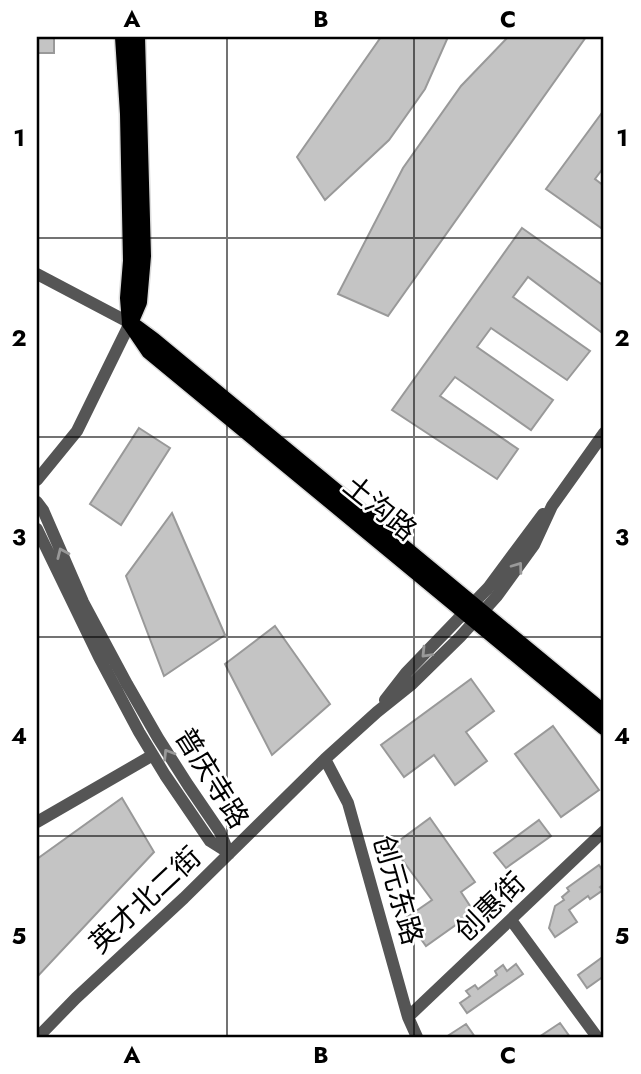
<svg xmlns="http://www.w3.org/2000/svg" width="641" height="1074" font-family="Jost,'Noto Sans SC',sans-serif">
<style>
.building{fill:#c4c4c4;stroke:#999;stroke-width:2}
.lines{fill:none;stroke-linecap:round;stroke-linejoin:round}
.major-casing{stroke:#dbdbdb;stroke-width:19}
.minor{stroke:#555;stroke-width:12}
.major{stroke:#000;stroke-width:16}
.oneway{stroke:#999}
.grid{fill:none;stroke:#000;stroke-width:2;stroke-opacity:0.55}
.labels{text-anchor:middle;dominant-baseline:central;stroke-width:5;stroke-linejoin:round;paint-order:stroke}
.street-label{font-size:28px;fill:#000;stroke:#fff}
.neatline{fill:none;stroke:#000;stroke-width:2.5}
.grid-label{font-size:23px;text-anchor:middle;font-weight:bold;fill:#000}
</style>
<rect width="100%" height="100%" fill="#fff"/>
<!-- building -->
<path class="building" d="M37,37H54V53H37Z
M381,37H448L425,89L389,140L325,200L297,157Z
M508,37H586L388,316L338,294L403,168L461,86Z
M604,110V167L595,179L604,186V230L546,189Z
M522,228L604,286V326L601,332L528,277L513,297L590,351L567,380L491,328L477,347L553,400L531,430L455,377L440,396L518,449L497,479L392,410Z
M139,428L170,448L121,525L90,504Z
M172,513L225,635L164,676L126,576Z
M275,626L330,704L272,755L225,664Z
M471,679L494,711L466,732L487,761L455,785L434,755L404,777L381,745Z
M553,726L599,790L561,817L515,754Z
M122,798L154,852L37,977V859Z
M430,818L475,882L461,892L474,912L426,946L406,918L432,900L392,846Z
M539,820L551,836L506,868L494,853Z
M599,865L601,868L604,866V884L600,887L603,890L590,899L588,896L569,910L577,922L555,937L549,928L555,906L564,900L562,897L569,891L567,888Z
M604,956V976L587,988L578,975Z
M516,964L523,974L467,1013L460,1003L470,996L466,991L475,985L478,989L497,975L495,971L503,965L507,971Z
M560,1023L570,1037H539Z
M466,1024L475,1037H446Z"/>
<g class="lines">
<defs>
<path id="major" d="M123,37L128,114L131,261L128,298L130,323L149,351L604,727
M137,37L143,256L139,302L130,323L153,340L604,713"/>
</defs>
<!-- major casing -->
<use href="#major" class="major-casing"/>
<!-- minor -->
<path class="minor" d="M37,274L130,323L77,431L37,480
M37,502L43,510L83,602L127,684L158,738L188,785L220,832L229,854
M37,529L99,657L139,732L165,775L210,841L229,853
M385,700L406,673L488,588L543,514
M325,759L348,803L408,1017L417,1037
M37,822L153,755
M511,920L597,1037
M408,1017L604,831
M38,1037L76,998L184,898L325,759L377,712L412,684L460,637L497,596L534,545L552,506L604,433"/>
<!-- major -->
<use href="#major" class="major"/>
</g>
<!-- one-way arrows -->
<defs><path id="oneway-chevron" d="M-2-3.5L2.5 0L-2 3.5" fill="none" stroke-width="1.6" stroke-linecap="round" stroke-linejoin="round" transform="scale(1.75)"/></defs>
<g class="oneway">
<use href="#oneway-chevron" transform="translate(62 553) rotate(-114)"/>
<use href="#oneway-chevron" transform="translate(518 567) rotate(-54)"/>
<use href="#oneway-chevron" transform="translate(426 653) rotate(134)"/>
<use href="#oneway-chevron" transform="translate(168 754) rotate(-122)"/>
</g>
<!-- grid -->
<path class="grid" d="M227,37V1037M414,37V1037M37,238H604M37,437H604M37,637H604M37,836H604"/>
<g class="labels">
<!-- street labels -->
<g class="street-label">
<text transform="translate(380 508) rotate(39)">土沟路</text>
<text transform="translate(212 778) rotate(58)">普庆寺路</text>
<text transform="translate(398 890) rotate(74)">创元东路</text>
<text transform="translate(145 900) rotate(-43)">英才北二街</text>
<text transform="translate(490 907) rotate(-44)">创惠街</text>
</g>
</g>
<!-- border -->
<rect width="641" height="1074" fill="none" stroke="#ffffff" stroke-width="77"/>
<rect x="38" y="38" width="564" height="998" class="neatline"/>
<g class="grid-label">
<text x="132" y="27">A</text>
<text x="321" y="27">B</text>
<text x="508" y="27">C</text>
<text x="19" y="146">1</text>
<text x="622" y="146">1</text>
<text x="19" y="346">2</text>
<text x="622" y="346">2</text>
<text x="19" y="545">3</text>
<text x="622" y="545">3</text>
<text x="19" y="744">4</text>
<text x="622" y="744">4</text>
<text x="19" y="944">5</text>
<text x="622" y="944">5</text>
<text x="132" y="1063">A</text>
<text x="321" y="1063">B</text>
<text x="508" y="1063">C</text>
</g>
</svg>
